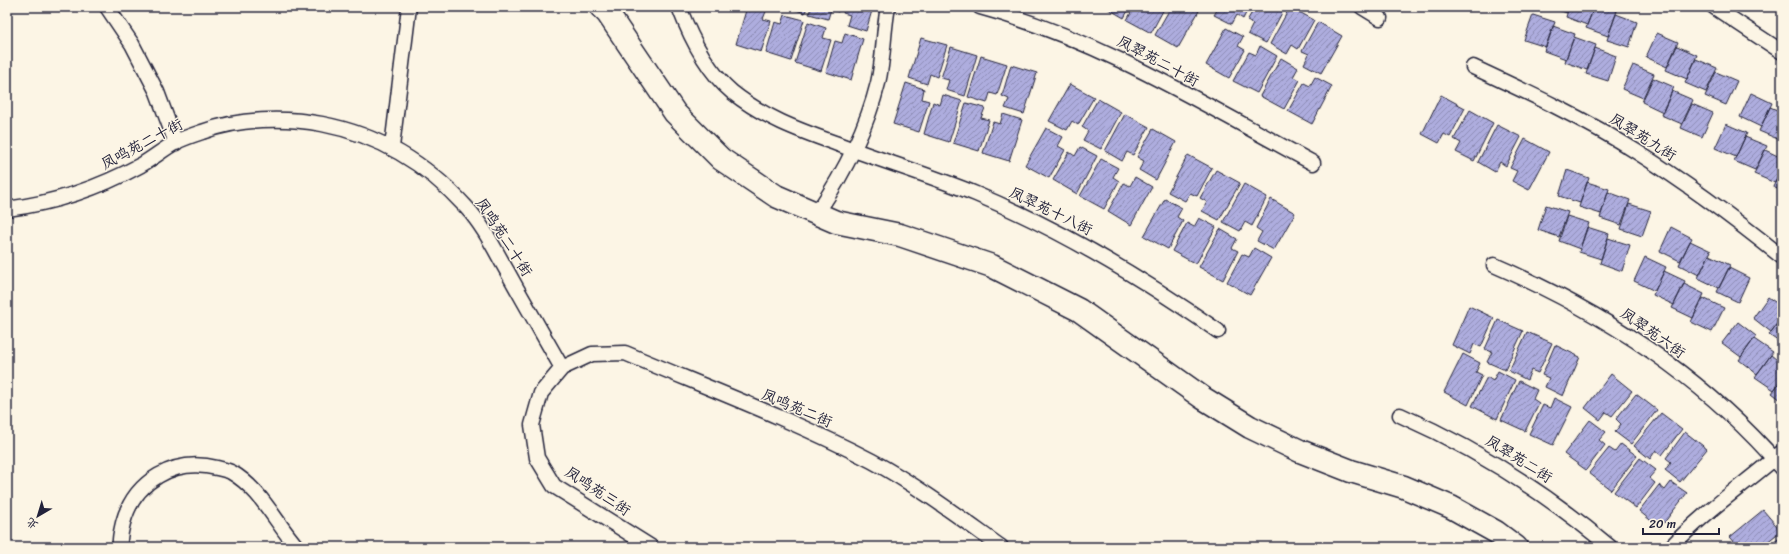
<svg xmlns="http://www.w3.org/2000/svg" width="1789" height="554" font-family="Sriracha,'LXGW WenKai TC',sans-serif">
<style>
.building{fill:url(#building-hatch);stroke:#22223b}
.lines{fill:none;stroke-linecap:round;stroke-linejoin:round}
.service-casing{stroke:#22223b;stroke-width:17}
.minor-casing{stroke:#22223b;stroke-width:25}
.service{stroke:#fcf5e5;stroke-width:14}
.minor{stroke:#fcf5e5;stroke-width:22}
.labels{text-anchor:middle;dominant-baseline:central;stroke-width:3;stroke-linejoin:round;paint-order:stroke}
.street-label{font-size:15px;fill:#22223b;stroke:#fcf5e5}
</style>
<defs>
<pattern id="building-hatch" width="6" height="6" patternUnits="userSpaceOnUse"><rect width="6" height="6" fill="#aeadde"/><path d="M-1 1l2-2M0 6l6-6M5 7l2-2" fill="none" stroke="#8d8cb5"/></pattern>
</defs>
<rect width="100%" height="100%" fill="#fcf5e5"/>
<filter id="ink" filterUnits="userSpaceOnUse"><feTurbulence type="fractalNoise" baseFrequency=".025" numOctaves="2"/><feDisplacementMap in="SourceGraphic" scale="8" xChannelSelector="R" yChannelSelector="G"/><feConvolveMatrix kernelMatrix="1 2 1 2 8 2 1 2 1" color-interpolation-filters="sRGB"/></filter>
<g filter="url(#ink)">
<!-- building -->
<path class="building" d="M747,7L767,9L763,19L771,21L761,52L736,44Z
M787,7H807L805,13Z
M811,7H840L838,12L831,9L828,19L809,14Z
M845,7H873L866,31L847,25L850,15L843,13Z
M1105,7H1130L1124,18Z
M1134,7H1165L1151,33L1127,20Z
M1171,7L1177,10L1179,7H1192L1199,11L1178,48L1155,35Z
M1219,7H1249L1243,19L1237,15L1232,24L1214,15Z
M1255,7H1285L1266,43L1248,34L1253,24L1247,21Z
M1290,7L1314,20L1298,49L1292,45L1287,54L1270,44Z
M1549,7H1569L1567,13Z
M1569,7H1594L1587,25L1566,17Z
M1594,7H1606L1617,11L1608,36L1586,28Z
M1773,7H1782V12Z
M1616,14L1637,22L1629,47L1607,40Z
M785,15L804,20L791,61L766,53L775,22L782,24Z
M1533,15L1555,22L1546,47L1524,40Z
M808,22L826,28L823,38L831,40L821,71L795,63Z
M1318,22L1342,36L1321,73L1304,64L1309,54L1302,51Z
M1553,26L1575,34L1566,59L1544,51Z
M1226,28L1243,37L1238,46L1245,50L1229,78L1206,65Z
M845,33L863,39L851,80L826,72L835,41L842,43Z
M1657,33L1678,42L1667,67L1646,57Z
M1574,37L1596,45L1587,70L1565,62Z
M921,38L947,45L937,77L930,74L927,84L909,78Z
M1260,46L1277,56L1257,93L1233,81L1249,52L1256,55Z
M1677,46L1697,55L1687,79L1666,70Z
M951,47L977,55L965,96L946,90L949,80L941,78Z
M1595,48L1616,56L1608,81L1586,74Z
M981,56L1007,64L997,95L990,93L987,103L968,97Z
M1281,58L1298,68L1293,77L1300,80L1284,109L1260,96Z
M1696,59L1717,68L1706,92L1685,83Z
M1011,65L1037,73L1024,114L1005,108L1009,99L1002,96Z
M1633,65L1654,74L1643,98L1622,89Z
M1716,72L1737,81L1726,105L1705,96Z
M1315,77L1332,86L1312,124L1288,111L1304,83L1310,86Z
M1653,78L1674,87L1663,112L1642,102Z
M906,83L924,89L922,99L929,101L919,132L893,124Z
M1070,84L1094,97L1078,125L1072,121L1067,130L1049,121Z
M1672,91L1693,100L1682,124L1661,115Z
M1751,93L1772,103L1761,127L1740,117Z
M943,95L962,101L949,142L924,134L933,102L940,105Z
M1441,95L1465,108L1450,137L1444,134L1439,143L1422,134Z
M1098,99L1121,112L1101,149L1083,140L1088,131L1082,127Z
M966,103L985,108L981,118L989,120L979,151L953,143Z
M1692,104L1713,113L1702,137L1681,128Z
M1770,107L1782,112V136L1780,140L1759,131Z
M1470,110L1493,123L1474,161L1456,152L1461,143L1454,139Z
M1003,114L1022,120L1009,161L983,153L993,122L1000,124Z
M1125,114L1149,127L1133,155L1127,152L1122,161L1105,151Z
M1726,124L1747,133L1736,157L1715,148Z
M1497,125L1521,137L1506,166L1500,162L1495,172L1478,162Z
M1046,128L1063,137L1058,146L1065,150L1049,178L1025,165Z
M1153,129L1176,142L1156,180L1139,170L1144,161L1137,157Z
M1745,137L1767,146L1755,170L1734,161Z
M1525,139L1549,152L1529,190L1512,181L1517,171L1510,168Z
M1080,147L1097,156L1077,194L1053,180L1069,152L1075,156Z
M1765,150L1782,158V168L1775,183L1754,174Z
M1188,155L1212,168L1197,196L1190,193L1185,201L1168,192Z
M1101,159L1118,168L1113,177L1119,181L1104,209L1080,196Z
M1782,168V191L1773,187Z
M1216,170L1240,183L1219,220L1202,211L1207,202L1200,198Z
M1567,170L1589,178L1580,203L1559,196Z
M1135,177L1152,187L1131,225L1108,211L1124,183L1130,186Z
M1587,182L1609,189L1601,214L1579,207Z
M1244,184L1267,197L1252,226L1245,222L1240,231L1223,222Z
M1608,192L1630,200L1621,225L1600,218Z
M1165,199L1182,208L1177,217L1183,221L1168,249L1144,236Z
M1271,199L1295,213L1274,250L1257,241L1262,232L1256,228Z
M1629,204L1651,211L1642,236L1621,229Z
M1546,205L1568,212L1559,237L1538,230Z
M1567,216L1589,223L1580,249L1559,241Z
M1199,218L1216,227L1196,264L1172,251L1187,223L1194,227Z
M1587,227L1609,234L1601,259L1579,252Z
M1671,227L1692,238L1680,261L1660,251Z
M1220,229L1237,239L1232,248L1238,251L1223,280L1199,267Z
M1608,238L1630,245L1622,271L1600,263Z
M1690,241L1711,251L1699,275L1679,265Z
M1254,248L1271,258L1250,295L1227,282L1242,254L1249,257Z
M1709,255L1730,265L1719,288L1698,278Z
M1645,257L1666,267L1655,291L1634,281Z
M1729,268L1749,278L1738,302L1717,292Z
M1664,271L1685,281L1674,305L1653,295Z
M1684,284L1704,294L1693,318L1672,308Z
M1768,297L1782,307V317L1771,332L1753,318Z
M1703,298L1724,308L1712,332L1691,322Z
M1469,306L1494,318L1481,347L1474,344L1470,354L1452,345Z
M1782,317V344L1769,335Z
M1498,320L1523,331L1505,370L1487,362L1492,352L1485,349Z
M1738,322L1756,336L1741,357L1722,343Z
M1527,332L1552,343L1538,373L1531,370L1527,380L1509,371Z
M1754,339L1773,352L1757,374L1739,360Z
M1555,345L1580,357L1563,396L1545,387L1549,378L1542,375Z
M1463,354L1480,363L1476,372L1482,375L1468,405L1444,392Z
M1771,355L1782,364V379L1774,390L1755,377Z
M1498,371L1515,380L1497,419L1472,406L1487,377L1493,381Z
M1611,374L1632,391L1612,416L1606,412L1600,420L1585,408Z
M1782,379V401L1772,393Z
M1519,381L1537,390L1533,399L1539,403L1525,431L1501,420Z
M1636,394L1657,410L1631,444L1615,432L1621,424L1616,419Z
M1554,398L1572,407L1553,445L1529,434L1543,405L1550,408Z
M1661,413L1682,429L1662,455L1656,450L1650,459L1634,446Z
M1590,420L1606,432L1599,440L1605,445L1586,470L1564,454Z
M1685,432L1707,449L1680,482L1665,470L1671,462L1666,458Z
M1621,444L1637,456L1611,490L1589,473L1609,448L1615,452Z
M1640,458L1656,470L1649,478L1655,483L1636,508L1614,492Z
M1671,482L1687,493L1660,528L1639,511L1659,485L1665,490Z
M1763,510L1781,531L1761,547H1739L1730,537Z
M1782,536V547H1768Z"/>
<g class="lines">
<defs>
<path id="service" d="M107,7L132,44L157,92L176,143
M679,7C690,36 707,71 732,92C763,117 798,130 835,143C882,161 930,175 976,194C1062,230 1142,278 1218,331
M980,7C1099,39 1205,105 1313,163
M1362,7L1380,18
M1714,7L1782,52
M1473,67C1529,93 1585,119 1637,152C1688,184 1735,219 1782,257
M392,147L409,7
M7,209C55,203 99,188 141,165C153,158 164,149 176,142C184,138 193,135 202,132C238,118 284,117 322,124C379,135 427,164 466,207C483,225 495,250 507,271C525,304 544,336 562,368
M817,213C844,173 866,131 878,83C884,58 883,32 888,7
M1494,265C1603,312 1704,377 1782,468
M1400,415C1477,449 1545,492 1610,547
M120,547C119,538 121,532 123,523C134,481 175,457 217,468C221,469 227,470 231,472C261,489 275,522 297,547
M651,547L554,486L537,458L532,425L541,393L562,368L592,354L625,353C708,388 793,420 872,461C918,486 959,517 1001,547
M1671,547C1705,511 1745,484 1782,452"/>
<path id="minor" d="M601,7L608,14L675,113L721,159L776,196L836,222L900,235L992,266L1079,310L1203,398L1250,427L1300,451L1351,471L1404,487L1451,507L1496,532L1516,547"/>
</defs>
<!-- service casing -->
<use href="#service" class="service-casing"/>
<!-- minor casing -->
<use href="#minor" class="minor-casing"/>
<!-- service -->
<use href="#service" class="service"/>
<!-- minor -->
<use href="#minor" class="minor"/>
</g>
</g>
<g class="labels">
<!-- street labels -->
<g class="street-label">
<text transform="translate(1158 61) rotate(28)">凤翠苑二十街</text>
<text transform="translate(1643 137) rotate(32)">凤翠苑九街</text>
<text transform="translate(142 144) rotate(-28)">凤鸣苑二十街</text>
<text transform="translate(1051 211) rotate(26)">凤翠苑十八街</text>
<text transform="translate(504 237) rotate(57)">凤鸣苑二十街</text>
<text transform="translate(1653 333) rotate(35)">凤翠苑六街</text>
<text transform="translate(797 408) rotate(23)">凤鸣苑二街</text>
<text transform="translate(1519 459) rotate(32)">凤翠苑二街</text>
<text transform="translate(598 491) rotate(34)">凤鸣苑三街</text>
</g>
</g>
<!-- margin -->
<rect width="1789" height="554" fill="none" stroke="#fcf5e5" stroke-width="24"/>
<rect x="12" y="12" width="1765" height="530" fill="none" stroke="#22223b" stroke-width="1.5" filter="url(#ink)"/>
<!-- north arrow -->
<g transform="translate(38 516) rotate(218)" stroke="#fcf5e5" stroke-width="3" paint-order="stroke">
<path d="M0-3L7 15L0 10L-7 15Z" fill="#22223b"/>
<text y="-6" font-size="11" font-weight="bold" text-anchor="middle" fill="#22223b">北</text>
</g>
<!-- scale -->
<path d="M1643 528v6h76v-6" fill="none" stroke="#22223b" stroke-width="2"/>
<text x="1649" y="528" font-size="12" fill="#22223b" stroke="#fcf5e5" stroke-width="3" paint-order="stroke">20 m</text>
</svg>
